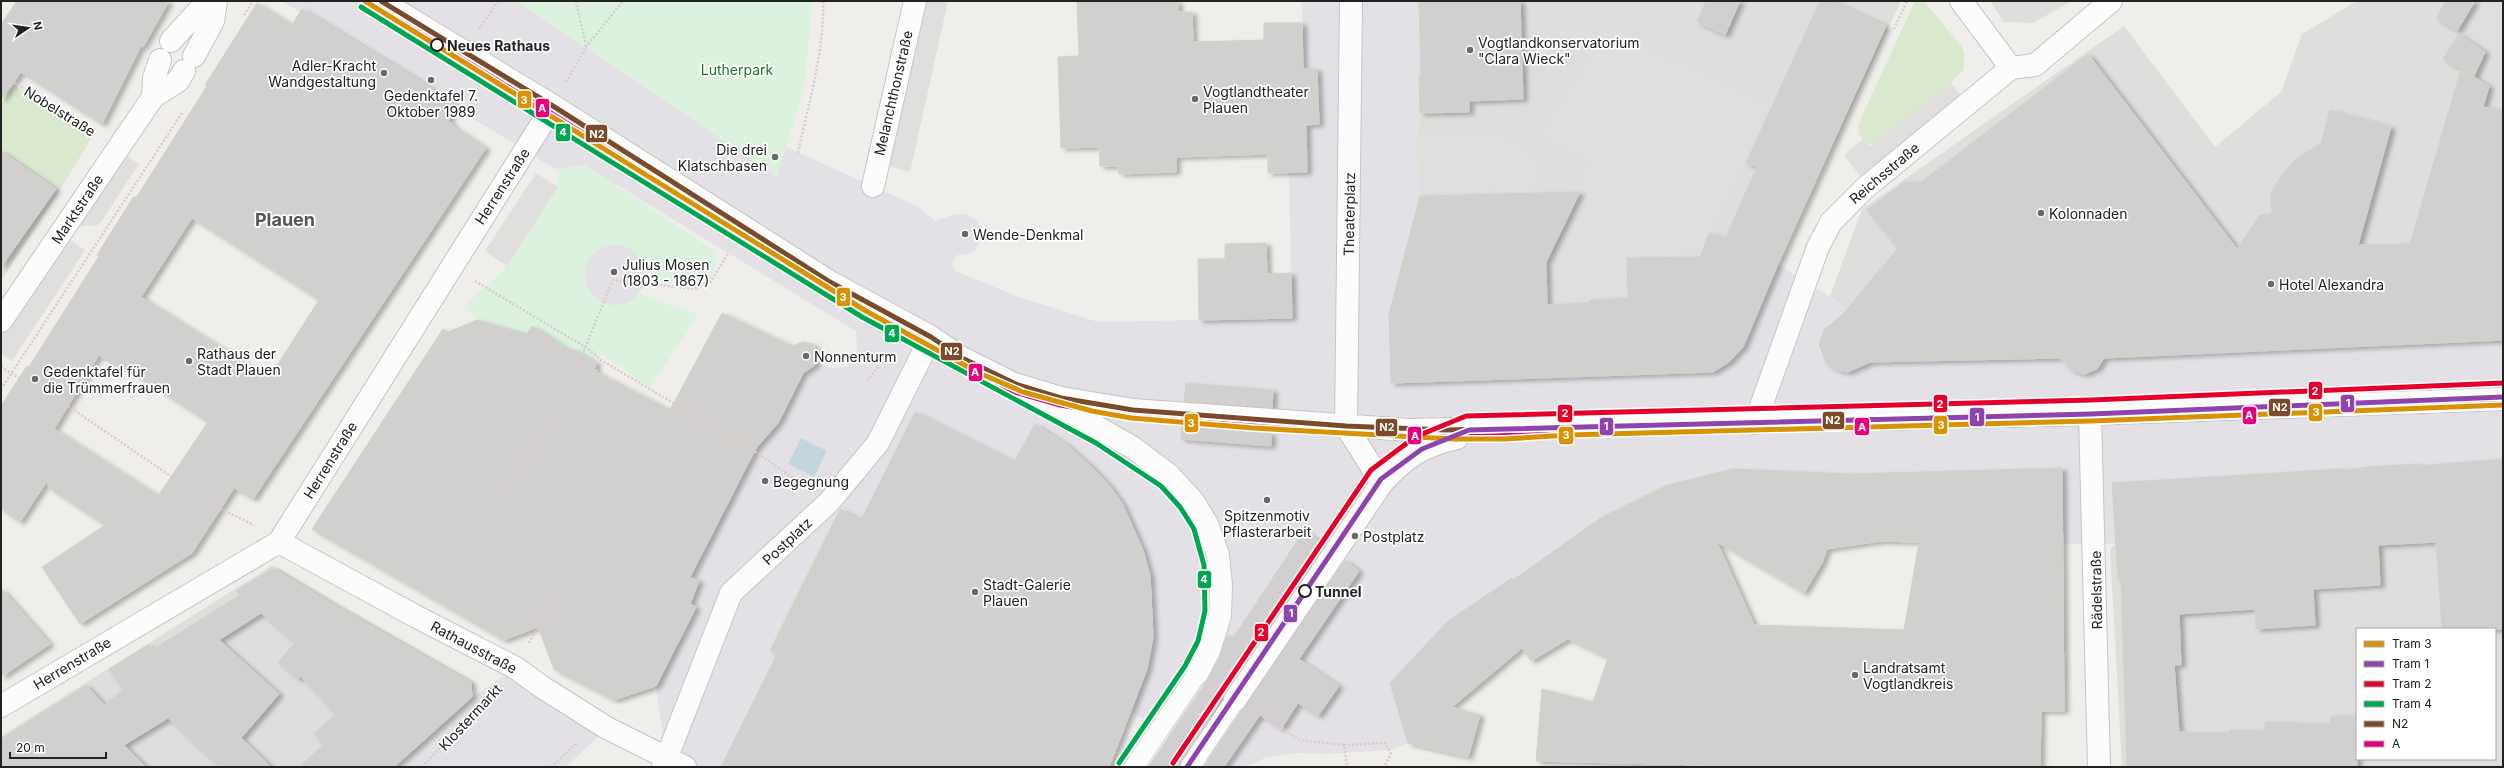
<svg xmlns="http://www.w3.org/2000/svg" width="2504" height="768" font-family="Inter,sans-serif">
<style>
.residential{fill:#dfdedc;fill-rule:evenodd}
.grass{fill:#dae8ce}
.park{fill:#ddf1df}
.parking{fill:#e0dfde}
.plaza{fill:#e3e1e5}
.water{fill:#c3d6de}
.building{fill:#d2d0ce;stroke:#d3d0cd;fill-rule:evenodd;filter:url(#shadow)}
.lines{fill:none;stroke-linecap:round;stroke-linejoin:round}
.lane-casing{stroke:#c6c5c3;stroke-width:20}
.street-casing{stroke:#c6c5c3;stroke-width:24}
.path{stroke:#d6cdcb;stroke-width:2.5;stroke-dasharray:2 2;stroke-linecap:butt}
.lane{stroke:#fdfcfc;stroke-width:19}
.street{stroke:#fdfcfc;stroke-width:22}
.bus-1-casing{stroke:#fff;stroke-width:8}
.bus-2-casing{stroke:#fff;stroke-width:8}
.bus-1{stroke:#7a4b2a;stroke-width:5}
.bus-2{stroke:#e5007d;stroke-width:5}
.tram-1-casing{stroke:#fff;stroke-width:8}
.tram-2-casing{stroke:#fff;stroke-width:8}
.tram-3-casing{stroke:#fff;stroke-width:8}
.tram-4-casing{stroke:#fff;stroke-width:8}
.tram-1{stroke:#d79205;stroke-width:5}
.tram-2{stroke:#8e44ad;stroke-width:5}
.tram-3{stroke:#e4002b;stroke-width:5}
.tram-4{stroke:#00a651;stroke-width:5}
.stop-dot{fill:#fff;stroke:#222;stroke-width:2}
.poi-dot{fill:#6a6968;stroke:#fff;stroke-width:1.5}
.labels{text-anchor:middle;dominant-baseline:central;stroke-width:3.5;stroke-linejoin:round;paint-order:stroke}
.poi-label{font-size:14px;fill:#222;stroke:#fff;text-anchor:start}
.stop-label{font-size:14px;font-weight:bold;fill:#222;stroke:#fff;text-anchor:start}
.park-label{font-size:14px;fill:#1a762b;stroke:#fff}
.street-label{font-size:14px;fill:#222;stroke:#fff}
.district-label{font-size:18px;font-weight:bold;fill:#555;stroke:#fff}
.line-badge{stroke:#fff;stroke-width:1.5}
.badge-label{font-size:11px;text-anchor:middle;font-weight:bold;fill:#fff}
</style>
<defs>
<filter id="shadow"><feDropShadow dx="4.5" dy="2.5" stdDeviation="2" flood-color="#0004"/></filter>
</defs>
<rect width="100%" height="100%" fill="#f0eeeb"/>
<!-- residential -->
<path class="residential" d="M1416,1H1901L1778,264L1743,347L1729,362L1713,372L1391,383L1390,331L1420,113V42Z
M1990,1H2072L2033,23L2004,22Z
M2357,1H2503V340L2381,344V347L2244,353L2223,351V353L2124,357L2104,356L2099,367L2083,374L2071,370L1861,364L1860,367L1855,370L1842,371L1831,367L1823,358L1819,344L1822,334L1827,326L1840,319L1847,309L1830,296L1862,209L2124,26L2215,147L2281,92L2302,34Z
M1,148L60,190L1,281Z
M2503,461V767H2122L2110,549L2116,543L2112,483L2344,467ZM2357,629H2495V759H2357Z
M273,565L474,682L472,697L394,767H1V736Z"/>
<!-- grass -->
<path class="grass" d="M1915,1H1924L1961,46L1964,52V69L1947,87L1875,144L1866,143L1859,134L1858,125Z
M14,85L91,139L60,190L1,148V104Z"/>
<!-- park -->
<path class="park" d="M517,1H813L804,90L777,177Z
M576,159L715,251L716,265L708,284L654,280L653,272L645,271C636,246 623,242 599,249L587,288C603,306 607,303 629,302L639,293L698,315L650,388L600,353L593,361L572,349L570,351L532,326L527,334L477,320L465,306L507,266L558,187L557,164Z"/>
<!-- parking -->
<path class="parking" d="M925,1H948L910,172L888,166Z
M2436,1H2503V60L2427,18Z
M1609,33L1767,106L1709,233L1687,288L1668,301L1591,300L1588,303L1547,305L1546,262L1580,192L1590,159L1542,135Z
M1951,83L1962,97L1860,176L1844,155L1863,139L1870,146Z
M1502,133V139L1538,160L1542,193L1498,194V185H1487V194L1420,196L1416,134Z
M120,152L139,164L99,225L70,227Z
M536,173L558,187L507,266L485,251Z
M64,236L85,250L12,361L1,354V333Z"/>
<!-- plaza -->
<path class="plaza" d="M282,1H517L777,177L786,147L917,206L935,221L956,214H967L976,220L982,230V239L974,251L965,255H957L952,263L955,271L1016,296L1098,322L1292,318L1289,173L1307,171L1306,125L1319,124L1317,69H1303L1302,1H1416L1417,15L1419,16L1421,77L1420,113L1416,134L1420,196L1390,331L1391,383L1713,372L1729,362L1743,347L1778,264L1847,308L1840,321H1834L1827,326L1819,340L1820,353L1826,363L1842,371L1855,370L1867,362L2063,358L2071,370L2083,374L2099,367L2104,356L2223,353V351L2244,353L2380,347L2381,344L2503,340V461L2344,468L2112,483L2116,544H2064L2062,468L1852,474L1733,469L1665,486L1602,517L1513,580L1512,578L1452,618L1390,683L1408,743L1390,750L1327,754L1299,753L1267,757L1245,767H1219L1131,712L1147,669L1153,637V609L1150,576L1143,550L1122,503L1109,485L1067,445L1035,424L1008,474L1005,457L915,412L871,501L876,527L839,509L770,649L786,659L772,664L721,767H678L666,757L656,686L696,607L690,604L699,582L690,577L745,470L762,441L778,423L806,369L815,365L834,368L847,366L857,354L856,331L584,165L555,169Z
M585 275a30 30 0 1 1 60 0a30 30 0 1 1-60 0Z
M516,668L607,728L566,767H394L472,697Z"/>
<!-- water -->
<path class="water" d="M801,438L827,451L814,477L788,464Z"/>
<!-- building -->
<path class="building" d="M17,1H169L143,47L141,46L102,124L21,72L1,100V24Z
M1077,1H1178V12H1192L1193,42L1264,40V23H1302L1303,69H1317L1319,124L1306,125L1307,172L1268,173V154L1176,157V172L1119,174V166H1100L1099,147L1061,148L1058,57L1079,56Z
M1419,1H1520L1523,99L1469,101V112L1420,113L1419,76L1421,77Z
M1706,1H1740L1725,35L1697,22Z
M1820,1H1832L1886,26L1778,264L1743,347L1729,362L1713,372L1391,383L1389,314L1420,196L1580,192L1546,262L1547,305L1588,303L1591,300L1628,298L1627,258L1700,257L1709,233L1725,239L1757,167L1746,163Z
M2446,1H2475L2457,31L2436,18Z
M257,3L292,25L302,9L425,84L457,106L448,121L454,125L453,126L486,148L253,499L234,488L192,553L80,624L42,567L105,525L49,488L47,481L20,522L1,509V406L27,366L29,367L99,256L97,255L134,196L136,198L207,86L205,85ZM192,218L319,300L269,378L141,297ZM99,355L119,368L120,365L208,422L158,496L54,429Z
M2459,34L2485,52L2474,76L2443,59Z
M2088,54L2237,249L2260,215L2272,214L2271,193L2281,176L2295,160L2321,143L2330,110L2391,127L2358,245L2410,244L2461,69L2489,86L2483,107L2503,110V340L2104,358L2097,369L2084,374L2071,370L2060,358L1870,362L1848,372L1837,370L1826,363L1819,344L1824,330L1842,315L1898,248L1867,210L1904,182L1920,183Z
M1,151L56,189L1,267Z
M1266,243L1267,274L1291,273L1292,318L1199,320L1198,259H1225V244Z
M722,313L792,346L803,342L813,344L819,357L815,365L803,373L778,423L756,448L690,577L699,581L690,604L696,607L656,686L614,700L554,669L538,627L504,640L312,529L443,329L448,332L477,320L527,334L532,326L570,351L572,349L597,363L594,369L597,370L596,372L670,410Z
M1186,383L1273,390L1272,408L1184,401Z
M915,412L1014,462L1035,424L1067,445L1091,466L1109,485L1122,503L1143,550L1150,576L1153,637L1147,669L1109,767H721L777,654L770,650L840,509L861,520Z
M1182,426L1271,433V446L1181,439Z
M2503,459V629H2442L2436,542L2378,545L2380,585L2313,589L2315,625L2256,629L2255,609L2179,614L2181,665H2174L2179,732L2229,733L2230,730L2265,731V722L2330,724L2331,716H2357V767H2127L2121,579H2118L2112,483L2344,469V471L2367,467L2419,464L2418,466Z
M2062,468L2064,711H2041L2040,767H1788L1536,761L1542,689L1593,702L1608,658L1568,639L1531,661L1522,648L1452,707L1480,715L1468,757L1408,743L1390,683L1448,621L1512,578L1513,580L1602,517L1665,486L1733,469L1852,474ZM1881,541L1919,542L1904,630L1754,625L1717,542L1804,593L1822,563L1827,549Z
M1304,531L1325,545L1225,693L1179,767H1148L1208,680L1220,657L1226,638L1229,635L1233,638Z
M1345,560L1359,571L1299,659L1339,686L1318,716L1298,703L1281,729L1260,715L1224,767H1203Z
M273,568L333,605L471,682L472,697L394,767H299L324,744L314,734L335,714L301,676L298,679L278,662L295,643L261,613L219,640L279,694L241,738L271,767H219L168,718L124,745L146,767H1V739L86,685L104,705L123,690L109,669L148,645L154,649L240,595L236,591Z
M1,588L50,644L1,677Z"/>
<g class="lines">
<defs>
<path id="lane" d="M1134,767L1197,674
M1190,767L1235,700"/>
<path id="street" d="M381,1L553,106L830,282L931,337L962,358L1076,415L1132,447L1168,474L1193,501L1207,524L1218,555L1221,585L1220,616L1209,651L1197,674
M1961,1L2011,68
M171,41L199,10L214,4
M194,56L213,21L216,1
M153,97L154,78L160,60
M873,186L915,1
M1,321L153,97L178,81L184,71
M1018,385L1061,398L1133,410L1409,430L2090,414L2503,399
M2090,414L2099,767
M1755,423L1818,247L1831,222L1865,188L2011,68L2035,65L2111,1
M1346,426L1351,1
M1346,426L1382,483
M279,542L417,617L516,668L542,687L607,728L685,767
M1235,700L1382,483C1406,457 1422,446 1457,438
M1,706L279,542L553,106
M663,767L731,593L829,502L878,443L931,337"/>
</defs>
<!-- lane casing -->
<use href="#lane" class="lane-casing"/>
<!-- street casing -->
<use href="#street" class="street-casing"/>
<!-- path -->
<path class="path" d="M576,1L586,46
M244,15L253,1
M479,29L498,1
M1894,29L1907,1
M1,74L95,134
M566,82L586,47L623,1
M798,153C808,105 825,49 823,1
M475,281L587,348L601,360L756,452L805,486
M582,355L613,280L694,289L709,284L728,254
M1,367L19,378
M867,381L880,364
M1,389L182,113
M68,406L172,477
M502,496L553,413
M221,509L254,525
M529,643L552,602
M1260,711L1299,740L1344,745L1347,767
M1344,745L1385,743L1391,754L1384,767
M422,767L496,689
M551,767L577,743"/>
<!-- lane -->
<use href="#lane" class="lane"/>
<!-- street -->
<use href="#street" class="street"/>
<defs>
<path id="bus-1" d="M381,1L553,106L830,282L931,337L962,358L1018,385L1061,398L1133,410L1346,426L1446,430L2090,414L2503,399"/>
<path id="bus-2" d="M377,7L549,112L826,288L927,343L959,364L1015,392L1060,405L1132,417L1345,433L1446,437L2090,421L2503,406"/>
</defs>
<!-- bus-1 casing -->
<use href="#bus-1" class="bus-1-casing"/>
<!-- bus-2 casing -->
<use href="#bus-2" class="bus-2-casing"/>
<!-- bus-1 -->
<use href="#bus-1" class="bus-1"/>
<!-- bus-2 -->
<use href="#bus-2" class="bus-2"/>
<defs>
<path id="tram-1" d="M365,1L866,311L979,373L1023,392L1092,411L1131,418L1253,428L1453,439H1504L1569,435L2091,421L2503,405"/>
<path id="tram-2" d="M1187,767L1381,479L1422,449L1469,430L2091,414L2503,397"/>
<path id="tram-3" d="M1173,763L1371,470L1415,437L1466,416L2091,400L2503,383"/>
<path id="tram-4" d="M361,7L862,317L1096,443L1161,486L1180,507L1194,529L1204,565L1205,611L1198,641L1185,666L1119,763"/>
</defs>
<!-- tram-1 casing -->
<use href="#tram-1" class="tram-1-casing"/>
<!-- tram-2 casing -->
<use href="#tram-2" class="tram-2-casing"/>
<!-- tram-3 casing -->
<use href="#tram-3" class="tram-3-casing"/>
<!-- tram-4 casing -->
<use href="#tram-4" class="tram-4-casing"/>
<!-- tram-1 -->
<use href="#tram-1" class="tram-1"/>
<!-- tram-2 -->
<use href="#tram-2" class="tram-2"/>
<!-- tram-3 -->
<use href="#tram-3" class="tram-3"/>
<!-- tram-4 -->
<use href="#tram-4" class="tram-4"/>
</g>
<!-- markers -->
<g class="stop-dot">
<circle cx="437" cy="45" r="6"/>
<circle cx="1305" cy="591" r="6"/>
</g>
<g class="poi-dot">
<circle cx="1470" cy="50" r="4"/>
<circle cx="384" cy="73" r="4"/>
<circle cx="431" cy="80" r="4"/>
<circle cx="1195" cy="99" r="4"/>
<circle cx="775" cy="157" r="4"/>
<circle cx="2041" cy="213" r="4"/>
<circle cx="965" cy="234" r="4"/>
<circle cx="614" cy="272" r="4"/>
<circle cx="2271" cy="284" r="4"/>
<circle cx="806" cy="356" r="4"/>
<circle cx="189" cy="361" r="4"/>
<circle cx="35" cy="379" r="4"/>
<circle cx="765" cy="481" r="4"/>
<circle cx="1267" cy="500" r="4"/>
<circle cx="1355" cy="536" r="4"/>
<circle cx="975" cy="592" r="4"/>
<circle cx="1855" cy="675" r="4"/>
</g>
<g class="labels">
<!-- poi labels -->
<g class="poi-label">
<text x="1478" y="42">Vogtlandkonservatorium<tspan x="1478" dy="16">"Clara Wieck"</tspan></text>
<text x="376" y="65" text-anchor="end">Adler-Kracht<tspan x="376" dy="16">Wandgestaltung</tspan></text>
<text x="1203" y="91">Vogtlandtheater<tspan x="1203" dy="16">Plauen</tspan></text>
<text x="431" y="95" text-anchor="middle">Gedenktafel 7.<tspan x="431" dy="16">Oktober 1989</tspan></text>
<text x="767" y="149" text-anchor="end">Die drei<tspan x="767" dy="16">Klatschbasen</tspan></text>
<text x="2049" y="213">Kolonnaden</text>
<text x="973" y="234">Wende-Denkmal</text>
<text x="622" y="264">Julius Mosen<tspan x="622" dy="16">(1803 - 1867)</tspan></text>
<text x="2279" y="284">Hotel Alexandra</text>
<text x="197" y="353">Rathaus der<tspan x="197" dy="16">Stadt Plauen</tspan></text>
<text x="814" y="356">Nonnenturm</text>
<text x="43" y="371">Gedenktafel für<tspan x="43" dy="16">die Trümmerfrauen</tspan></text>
<text x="773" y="481">Begegnung</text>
<text x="1267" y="515" text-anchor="middle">Spitzenmotiv<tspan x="1267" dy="16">Pflasterarbeit</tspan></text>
<text x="1363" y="536">Postplatz</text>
<text x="983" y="584">Stadt-Galerie<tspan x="983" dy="16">Plauen</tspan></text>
<text x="1863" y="667">Landratsamt<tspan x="1863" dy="16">Vogtlandkreis</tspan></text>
</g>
<!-- stop labels -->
<g class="stop-label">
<text x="447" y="45">Neues Rathaus</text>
<text x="1315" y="591">Tunnel</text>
</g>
<!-- park labels -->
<g class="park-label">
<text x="737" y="69">Lutherpark</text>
</g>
<!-- street labels -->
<g class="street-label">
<text transform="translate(893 93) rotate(-77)">Melanchthonstraße</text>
<text transform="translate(60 111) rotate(32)">Nobelstraße</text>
<text transform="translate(1884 173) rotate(-40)">Reichsstraße</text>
<text transform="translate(502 186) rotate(-57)">Herrenstraße</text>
<text transform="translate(77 209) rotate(-56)">Marktstraße</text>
<text transform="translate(1349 214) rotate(-89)">Theaterplatz</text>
<text transform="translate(330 460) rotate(-58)">Herrenstraße</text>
<text transform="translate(787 541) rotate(-43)">Postplatz</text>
<text transform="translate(2096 590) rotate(-91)">Rädelstraße</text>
<text transform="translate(474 647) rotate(28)">Rathausstraße</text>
<text transform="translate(72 663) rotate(-31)">Herrenstraße</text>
<text transform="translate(470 717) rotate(-47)">Klostermarkt</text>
</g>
<!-- district labels -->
<g class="district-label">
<text x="285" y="219">Plauen</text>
</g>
</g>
<g class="line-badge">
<rect x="517" y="90" width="15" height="19" rx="4" fill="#d79205"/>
<rect x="535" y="98" width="15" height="20" rx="4" fill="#e5007d"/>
<rect x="555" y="123" width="16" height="19" rx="4" fill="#00a651"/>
<rect x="585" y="124" width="23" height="19" rx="4" fill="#7a4b2a"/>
<rect x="836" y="287" width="15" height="20" rx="4" fill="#d79205"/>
<rect x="884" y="324" width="16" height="19" rx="4" fill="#00a651"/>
<rect x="940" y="342" width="23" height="19" rx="4" fill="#7a4b2a"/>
<rect x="968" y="363" width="15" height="19" rx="4" fill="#e5007d"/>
<rect x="2308" y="381" width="15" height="19" rx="4" fill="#e4002b"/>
<rect x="2340" y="394" width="15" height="19" rx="4" fill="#8e44ad"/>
<rect x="1933" y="394" width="15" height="19" rx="4" fill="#e4002b"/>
<rect x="2268" y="398" width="23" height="19" rx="4" fill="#7a4b2a"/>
<rect x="2308" y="403" width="15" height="19" rx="4" fill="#d79205"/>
<rect x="1557" y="404" width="16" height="19" rx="4" fill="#e4002b"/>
<rect x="2242" y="406" width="15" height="19" rx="4" fill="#e5007d"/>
<rect x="1969" y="407" width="16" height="20" rx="4" fill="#8e44ad"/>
<rect x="1822" y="411" width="23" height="19" rx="4" fill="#7a4b2a"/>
<rect x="1184" y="413" width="15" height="20" rx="4" fill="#d79205"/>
<rect x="1933" y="415" width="15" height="20" rx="4" fill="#d79205"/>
<rect x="1599" y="417" width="15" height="19" rx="4" fill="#8e44ad"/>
<rect x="1854" y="417" width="16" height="19" rx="4" fill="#e5007d"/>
<rect x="1375" y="418" width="23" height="19" rx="4" fill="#7a4b2a"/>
<rect x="1558" y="426" width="16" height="19" rx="4" fill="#d79205"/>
<rect x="1407" y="426" width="15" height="19" rx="4" fill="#e5007d"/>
<rect x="1197" y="570" width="15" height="19" rx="4" fill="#00a651"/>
<rect x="1283" y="604" width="15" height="19" rx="4" fill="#8e44ad"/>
<rect x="1254" y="623" width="15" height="19" rx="4" fill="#e4002b"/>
</g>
<g class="badge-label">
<text x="524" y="104">3</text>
<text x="542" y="112">A</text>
<text x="563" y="136">4</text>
<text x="597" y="138">N2</text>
<text x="843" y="301">3</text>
<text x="892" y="337">4</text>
<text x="952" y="355">N2</text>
<text x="975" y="376">A</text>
<text x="2315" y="395">2</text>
<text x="2348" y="407">1</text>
<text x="1940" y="408">2</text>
<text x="2280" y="411">N2</text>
<text x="2316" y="416">3</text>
<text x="1565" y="417">2</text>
<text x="2249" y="419">A</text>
<text x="1977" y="421">1</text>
<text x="1833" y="424">N2</text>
<text x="1191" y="427">3</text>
<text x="1941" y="429">3</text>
<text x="1606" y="430">1</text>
<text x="1862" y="431">A</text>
<text x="1387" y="431">N2</text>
<text x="1566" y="439">3</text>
<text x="1415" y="440">A</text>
<text x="1204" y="583">4</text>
<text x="1291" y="617">1</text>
<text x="1261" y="636">2</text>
</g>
<!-- border -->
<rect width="2504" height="768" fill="none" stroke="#222222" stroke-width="4"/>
<!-- legend -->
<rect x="2356" y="628" width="140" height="132" fill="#ffffff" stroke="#a7a7a7"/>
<rect x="2364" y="641" width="20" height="6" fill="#d79205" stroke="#a7a7a7"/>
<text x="2392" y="648" font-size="12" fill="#222222">Tram 3</text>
<rect x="2364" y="661" width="20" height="6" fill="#8e44ad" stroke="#a7a7a7"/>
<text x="2392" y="668" font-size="12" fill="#222222">Tram 1</text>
<rect x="2364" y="681" width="20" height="6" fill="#e4002b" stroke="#a7a7a7"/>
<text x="2392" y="688" font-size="12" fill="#222222">Tram 2</text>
<rect x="2364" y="701" width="20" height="6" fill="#00a651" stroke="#a7a7a7"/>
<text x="2392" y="708" font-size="12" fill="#222222">Tram 4</text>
<rect x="2364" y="721" width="20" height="6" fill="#7a4b2a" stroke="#a7a7a7"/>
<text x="2392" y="728" font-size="12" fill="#222222">N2</text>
<rect x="2364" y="741" width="20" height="6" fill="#e5007d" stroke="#a7a7a7"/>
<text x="2392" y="748" font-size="12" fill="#222222">A</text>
<!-- north arrow -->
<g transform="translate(28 28) rotate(77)" stroke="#ffffff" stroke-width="3" paint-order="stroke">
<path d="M0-3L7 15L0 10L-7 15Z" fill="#222222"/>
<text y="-6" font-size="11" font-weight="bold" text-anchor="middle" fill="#222222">N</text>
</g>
<!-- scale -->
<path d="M10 752v6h96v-6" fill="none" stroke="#222222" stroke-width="2"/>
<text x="16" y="752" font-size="12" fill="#222222" stroke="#ffffff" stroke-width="3" paint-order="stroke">20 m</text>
</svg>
